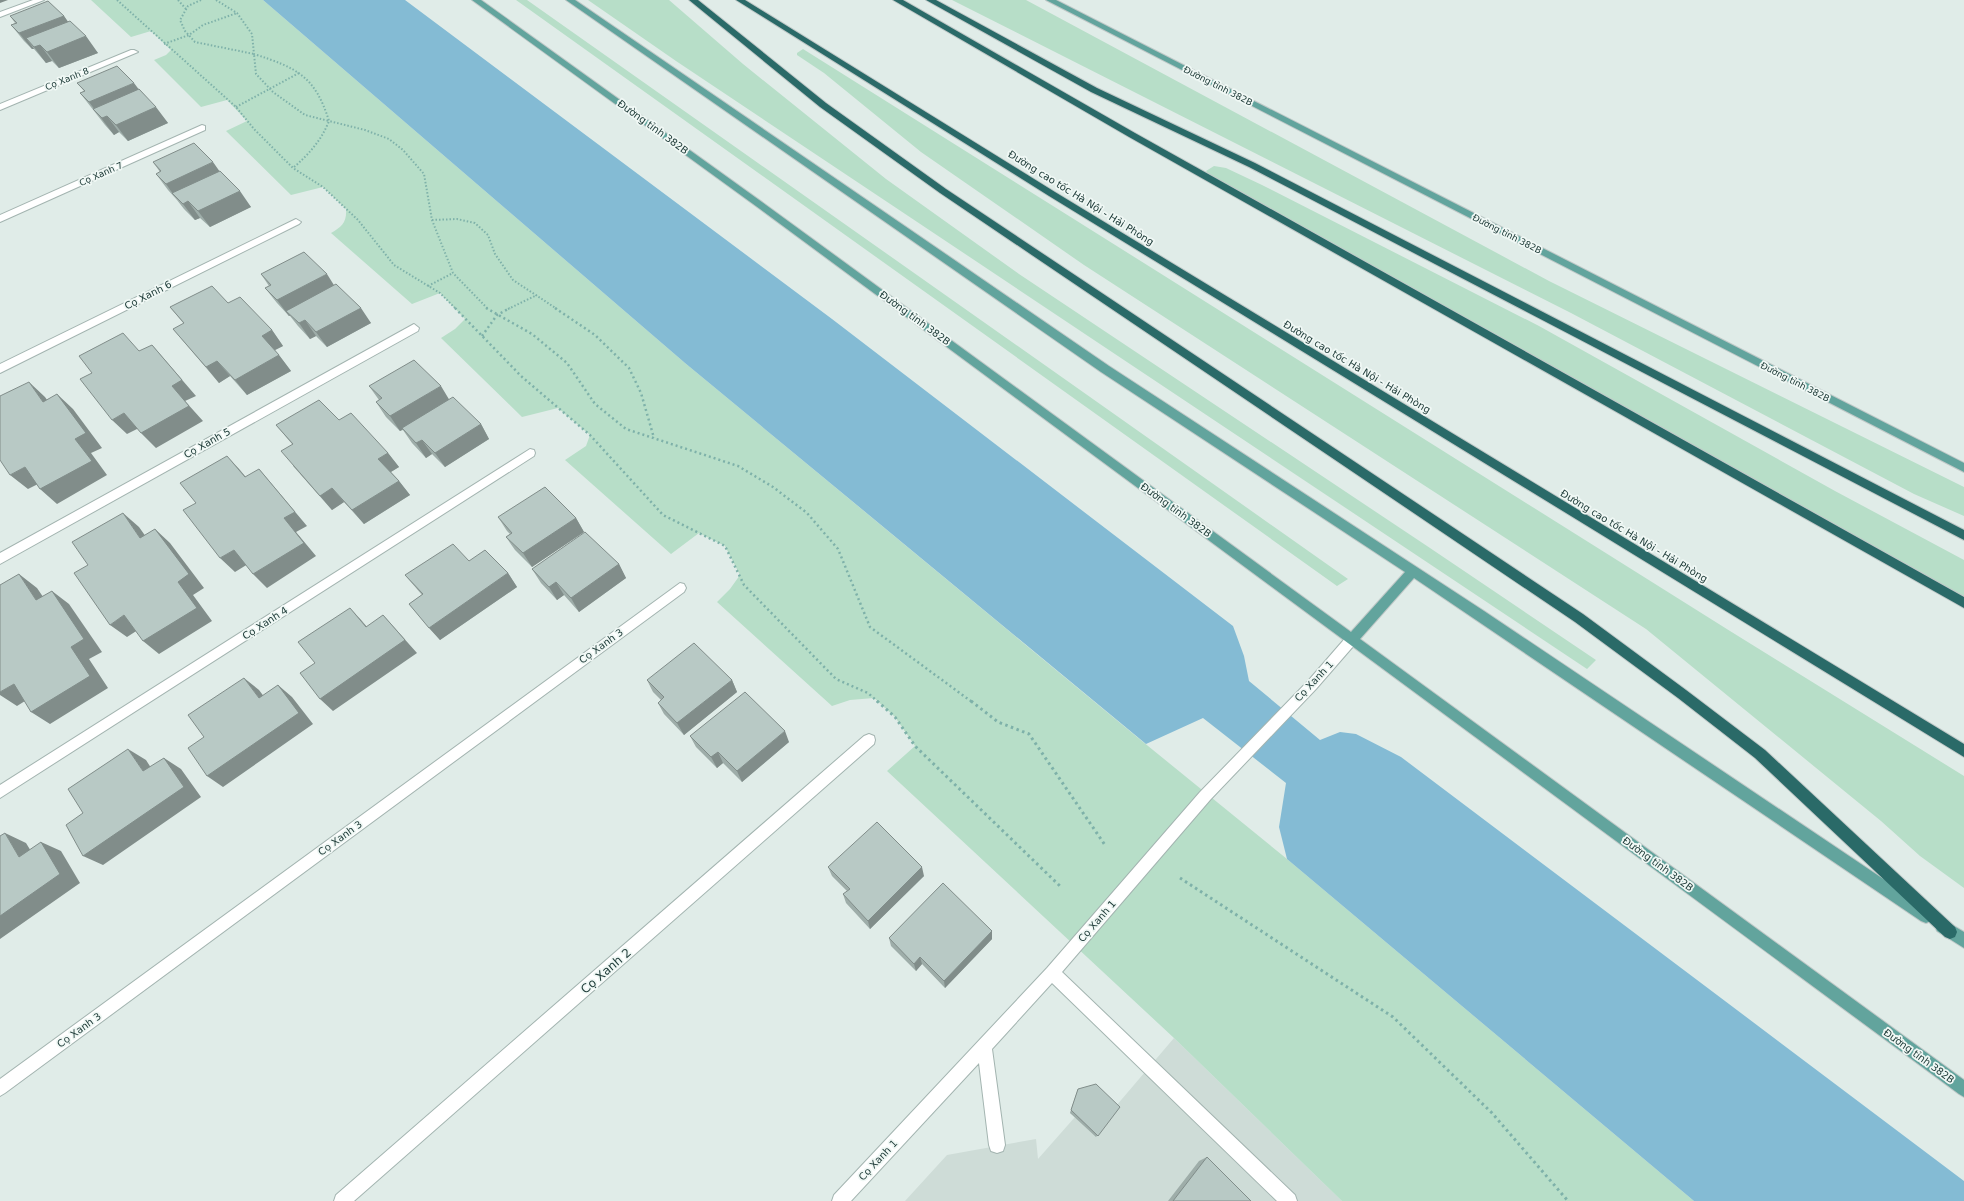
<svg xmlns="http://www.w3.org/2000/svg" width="1964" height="1201" font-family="'DejaVu Sans',sans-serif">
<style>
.built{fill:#cedcd7}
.green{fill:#b7dec8}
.water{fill:#84bbd4}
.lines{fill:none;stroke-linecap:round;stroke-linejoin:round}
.street-casing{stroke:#a3b4b0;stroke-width:2}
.primary-casing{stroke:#c1c9c8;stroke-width:2}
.highway-casing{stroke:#c1c9c8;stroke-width:2}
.path-far2{stroke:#7eb1a9;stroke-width:2;stroke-dasharray:1.5 2;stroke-linecap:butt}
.path-far1{stroke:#7eb1a9;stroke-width:2.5;stroke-dasharray:2 3;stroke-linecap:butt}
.path{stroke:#7eb1a9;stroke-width:3;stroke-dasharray:2.5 3.5;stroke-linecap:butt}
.street{fill:#fff;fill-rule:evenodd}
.primary{fill:#62a49d;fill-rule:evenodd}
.highway{fill:#2a6a68;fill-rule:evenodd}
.wall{fill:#9eada9}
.shaded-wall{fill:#818d8a}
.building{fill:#b8c9c5;stroke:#818d8a}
.labels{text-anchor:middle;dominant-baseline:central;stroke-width:3.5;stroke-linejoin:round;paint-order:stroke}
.far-street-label{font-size:9px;fill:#203d3a;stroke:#f0f8f5}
.street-label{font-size:10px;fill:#203d3a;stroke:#f0f8f5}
.near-street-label{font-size:12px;fill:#203d3a;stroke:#f0f8f5}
</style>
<rect width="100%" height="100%" fill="#e0ece8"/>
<!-- built -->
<path class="built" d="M1174,1038L1342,1201H905L947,1155L1036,1139L1038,1159L1075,1117L1070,1113L1077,1092L1094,1086L1116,1106Z"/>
<!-- green -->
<path class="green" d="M91,0H263L685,363L1137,737L1287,859L1694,1201H1342L1174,1038L887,771L915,746L895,717L874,698L850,700L832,706L717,602L730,589L740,575L725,546L699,533L671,554L565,460L586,446L590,435L558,408L522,417L441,338L455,329L465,319L440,293L412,304L331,233C342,227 347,222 346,209L323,187L291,195L226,131L247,121L227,100L201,107L154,60L166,55L171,50L151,31L131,37Z
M516,0H527L1348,579L1337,586Z
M588,0H669L743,64L886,179L1019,274L1430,548L1596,660L1587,669L676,61Z
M952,0H1026L1549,281L1964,487V516L1914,494L1571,313Z
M803,49L1730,631L1964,776V888L1920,856L1881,821L1646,629L1084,265L921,152L824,73L797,55V53Z
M1214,166L1226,168L1262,185L1539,326L1835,491L1964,560V605L1209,175L1206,171Z"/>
<!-- water -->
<path class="water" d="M263,0H405L832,319L1233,626L1244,656L1249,681L1320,740L1340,732L1356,734L1401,757L1964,1181V1201H1694L1287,859L1279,827L1286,783L1203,718L1146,744L685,363Z"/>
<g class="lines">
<defs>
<path id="street" d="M33,0H44L0,17V12Z
M131,50H134L138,52L0,110V104Z
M202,125L205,126V130L0,222V215Z
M296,219L301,222L299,224L0,373V364Z
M414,324L419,328L418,331L0,564V553Z
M530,449L534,450L535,453L534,456L0,798V785Z
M680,583L684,584L686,588L684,592L5,1093L0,1096V1079Z
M1352,634L1356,635L1358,639L1356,643L1316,689L1210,800L1062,972L1295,1195L1297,1201H1277L1052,983L992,1049L1005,1145L1003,1151L997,1153L991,1151L989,1145L979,1063L851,1201H832L834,1195L1047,968L1200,792L1308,681L1348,635Z
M869,734L874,736L875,740L874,744L354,1201H334L336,1195L864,736Z"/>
<path id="primary" d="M472,0H481L766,205L1351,632L1405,572L1101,372L566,0H575L1109,366L1484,611L1931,911L1933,916L1931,921L1926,923L1921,921L1414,578L1360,639L1964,1080V1097L1959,1094L760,209Z
M1046,0H1056L1964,463V472Z
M1942,919L1964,932V948L1937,931L1935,926L1937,921Z"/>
<path id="highway" d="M689,0H698L826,103L946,189L1583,614L1686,690L1765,750L1955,927L1957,932L1955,937L1950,939L1945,937L1755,758L1678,698L1575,622L940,193L820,107Z
M736,0H745L1055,192L1964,744V757L1049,196Z
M893,0H903L1135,133L1964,597V608L1129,137Z
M926,0H936L1097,88L1255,163L1964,530V540L1249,167L1091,92Z"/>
</defs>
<!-- street casing -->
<use href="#street" class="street-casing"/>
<!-- primary casing -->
<use href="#primary" class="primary-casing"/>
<!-- highway casing -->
<use href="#highway" class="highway-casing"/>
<!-- path-far2 -->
<path class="path-far2" d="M117,0L236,107L254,129L293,168L323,187L358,220L394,265L440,293L456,309
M178,0L186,9
M201,0L188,6L180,20L185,31L195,42L254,54L256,74L273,92L305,115L329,121C321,141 309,154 293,168
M216,0L237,13L252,34L254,54C297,68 315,76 329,121L365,130L389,139L403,150L424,174L432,220L453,273L488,309
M164,44L189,35L203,25L237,13
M236,107L299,73
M432,220L457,219L475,223L488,235L495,254L513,280L557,309
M428,286L453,273
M508,309L537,295"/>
<!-- path-far1 -->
<path class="path-far1" d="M455,308L521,376L590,435L663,515L725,546L744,585L836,679L868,693L878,702
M486,308L532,334L567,363L595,404L626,429L738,466L773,487L807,513L838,549L870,627L972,702
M555,308L595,335L629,368L641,393L654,438
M482,336L497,315L510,308"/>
<!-- path -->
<path class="path" d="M877,701L895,717L915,746L1062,888
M971,701L998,722L1029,734L1105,845
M1180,878L1393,1017L1492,1113L1568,1201"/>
<!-- street -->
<use href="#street" class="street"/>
<!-- primary -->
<use href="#primary" class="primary"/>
<!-- highway -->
<use href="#highway" class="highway"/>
</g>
<!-- wall -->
<path class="wall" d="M10,16H64L68,22L98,53L59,68L52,61L46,63L34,49H32L24,41L11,25L15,23Z
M77,83L140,90L168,123L128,141L119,132L114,135L105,125L80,93L84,91Z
M153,162L219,171L251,207L210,227L200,218L195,220L184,209L177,200L168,190L156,174L160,172Z
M261,274L334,285L371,323L327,347L316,336L310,339L298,326L290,316H289L277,303L265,288L269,286Z
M228,303L272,330L283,346L275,350L291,371L247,395L230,376L219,383L173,329L184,324L170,307Z
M369,386L449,399L481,424L489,439L445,467L432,454L426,458L412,443L403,430L400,431L386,417L376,402L379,400Z
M339,420L388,453L399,467L391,472L399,481L410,495L364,524L344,502L332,510L293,466L292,444L276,425Z
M498,517L576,518L584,532L532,567L515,550L506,537L510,534L507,531Z
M619,564L626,578L579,612L564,595L557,600L541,583L532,569Z
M508,573L517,587L440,640L409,604L422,595L405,575Z
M647,680H732L737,692L684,735L664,714L658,703L661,700L653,692Z
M690,736L789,742L742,782L723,763L717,768L696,747Z
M828,867L924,876L870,929L846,903L843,894L847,891L832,876Z
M992,931V939L945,988L922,964L916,971L891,946L889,938Z
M1078,1089L1120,1107L1096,1137L1070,1113Z
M1207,1157L1251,1201H1168L1199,1161Z"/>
<!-- shaded-wall -->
<path class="shaded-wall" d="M0,0H8L0,3Z
M64,16L75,32L41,46L52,61L46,63L34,47L26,38L34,49H32L19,33Z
M86,36L98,53L59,68L47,52Z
M134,83L146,99L107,116L119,132L114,135L89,102Z
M156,107L168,123L128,141L116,125Z
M213,162L225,179L173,194L166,184Z
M240,191L251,207L210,227L198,211Z
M188,201L200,218L195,220L183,204Z
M327,274L337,290L286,311L290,316H289L277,300Z
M361,308L371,323L327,347L316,332Z
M305,320L316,336L310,339L299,323Z
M272,330L283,346L273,351L262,336Z
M152,345L196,396L185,401L203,421L156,448L141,433L172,386Z
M279,355L291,371L247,395L235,380Z
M217,361L230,376L219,383L206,367Z
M29,382L45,397L59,417L43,402Z
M441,386L450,401L400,431L390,416Z
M57,394L73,409L102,448L91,453L107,475L57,504L40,489L75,439Z
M124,413L139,428L127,434L112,420Z
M481,424L489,439L445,467L435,453Z
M422,440L432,454L426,458L416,443Z
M388,453L399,467L389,473L378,459Z
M227,456L240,470L258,492L245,477Z
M25,467L42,482L28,489L10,475Z
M259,469L307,526L296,532L316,556L267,588L253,574Z
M399,481L410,495L364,524L352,510Z
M332,488L344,502L332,510L320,496Z
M123,513L139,527L156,551L140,538Z
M576,518L584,532L532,567L523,553Z
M155,529L170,543L204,588L193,595L212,621L159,654L143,641L178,582Z
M234,550L248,564L235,572L220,558Z
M619,564L626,578L579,612L571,598Z
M508,573L517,587L440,640L429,628Z
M19,574L37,588L54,613L36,600Z
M556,582L564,595L557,600L549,587Z
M52,591L69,604L102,652L89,659L108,688L50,724L31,712L71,647Z
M350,608L362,621L378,640L366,627Z
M124,615L141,628L127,637L110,625Z
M383,615L417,653L333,711L320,699Z
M244,678L259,690L274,710L259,698Z
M732,680L737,692L684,735L677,723Z
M14,684L33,696L17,706L0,695V692Z
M278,685L292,697L313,724L223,787L207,776Z
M785,731L789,742L742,782L737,771Z
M128,749L146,760L160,782L143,771Z
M718,752L723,763L717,768L711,757Z
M164,758L181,769L201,797L103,865L83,856Z
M5,833L26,843L40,866L19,857Z
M41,842L61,851L80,883L0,939V916Z
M922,867L924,876L870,929L868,921Z
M992,931V939L945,988L944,981Z
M920,957L922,964L916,971L914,964Z"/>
<!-- building -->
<path class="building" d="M48,1L64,16L19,33L11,25L17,23L10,16Z
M70,21L86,36L47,52L40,45L34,47L26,38Z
M117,66L134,83L89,102L80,93L85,91L77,83Z
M139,89L156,107L116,125L107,116L102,118L93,109Z
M194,143L213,162L166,184L156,174L161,171L153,162Z
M220,171L240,191L198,211L188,201L183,204L172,193Z
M304,252L327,274L277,300L265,288L271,285L261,274Z
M336,284L361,308L316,332L305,320L299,323L286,311Z
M212,286L228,303L240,297L272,330L262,336L279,355L235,380L217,361L206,367L173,329L184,323L170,307Z
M123,333L139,351L152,345L182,380L172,386L189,406L141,433L124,413L112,420L80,379L92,373L79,356Z
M414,360L441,386L390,416L376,402L382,398L369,386Z
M29,382L43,402L57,394L86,433L75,439L92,461L40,489L25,467L10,475L0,460V396Z
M453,397L481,424L435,453L422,440L416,443L402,428Z
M319,400L339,420L351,413L388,453L378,459L399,481L352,510L332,488L320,496L281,451L293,444L276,425Z
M227,456L245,477L259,469L295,512L284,518L304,543L253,574L234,550L220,558L183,510L196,503L180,483Z
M545,487L576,518L523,553L506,537L512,533L498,517Z
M123,513L140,538L155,529L189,574L178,582L197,608L143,641L124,615L110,625L74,573L88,565L72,542Z
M585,532L619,564L571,598L556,582L549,587L532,569Z
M453,544L469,561L485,550L508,573L429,628L409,604L423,594L405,575Z
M19,574L36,600L52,591L84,639L71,647L90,676L31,712L14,684L0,692V585Z
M350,608L366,627L383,615L405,640L320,699L300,673L315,663L298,642Z
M694,643L732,680L677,723L658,703L664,697L647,680Z
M244,678L259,698L278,685L299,713L207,776L188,748L204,737L188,715Z
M745,692L785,731L737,771L718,752L711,757L690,736Z
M128,749L143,771L164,758L184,787L83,856L66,825L83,813L68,789Z
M877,822L922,867L868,921L843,894L850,889L828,867Z
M5,833L19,857L41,842L60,874L0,916V836Z
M943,883L992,931L944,981L920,957L914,964L889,938Z
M1096,1084L1120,1107L1098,1136L1071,1110L1078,1089Z
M1207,1157L1251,1201H1173Z"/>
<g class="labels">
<!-- far-street labels -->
<g class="far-street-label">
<text transform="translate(67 79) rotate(-22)">Cọ Xanh 8</text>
<text transform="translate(1218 86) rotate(27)">Đường tỉnh 382B</text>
<text transform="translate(101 174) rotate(-24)">Cọ Xanh 7</text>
<text transform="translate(1507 234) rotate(27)">Đường tỉnh 382B</text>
<text transform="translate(1795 382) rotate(27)">Đường tỉnh 382B</text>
</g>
<!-- street labels -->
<g class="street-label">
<text transform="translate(653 127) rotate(36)">Đường tỉnh 382B</text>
<text transform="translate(1081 198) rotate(32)">Đường cao tốc Hà Nội - Hải Phòng</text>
<text transform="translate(148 295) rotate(-27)">Cọ Xanh 6</text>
<text transform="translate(915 318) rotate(36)">Đường tỉnh 382B</text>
<text transform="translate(1357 367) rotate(31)">Đường cao tốc Hà Nội - Hải Phòng</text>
<text transform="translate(207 443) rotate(-29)">Cọ Xanh 5</text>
<text transform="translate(1176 510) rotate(36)">Đường tỉnh 382B</text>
<text transform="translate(1634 536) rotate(31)">Đường cao tốc Hà Nội - Hải Phòng</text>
<text transform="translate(265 623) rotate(-33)">Cọ Xanh 4</text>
<text transform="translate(601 646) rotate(-36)">Cọ Xanh 3</text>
<text transform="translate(1314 681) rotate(-47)">Cọ Xanh 1</text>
<text transform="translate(340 838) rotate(-36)">Cọ Xanh 3</text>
<text transform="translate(1658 864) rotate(36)">Đường tỉnh 382B</text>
<text transform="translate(1097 921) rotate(-49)">Cọ Xanh 1</text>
<text transform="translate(79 1030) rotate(-36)">Cọ Xanh 3</text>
<text transform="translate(1919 1056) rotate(36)">Đường tỉnh 382B</text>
<text transform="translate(878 1160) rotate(-47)">Cọ Xanh 1</text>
</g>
<!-- near-street labels -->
<g class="near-street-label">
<text transform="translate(606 971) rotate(-41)">Cọ Xanh 2</text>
</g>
</g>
</svg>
